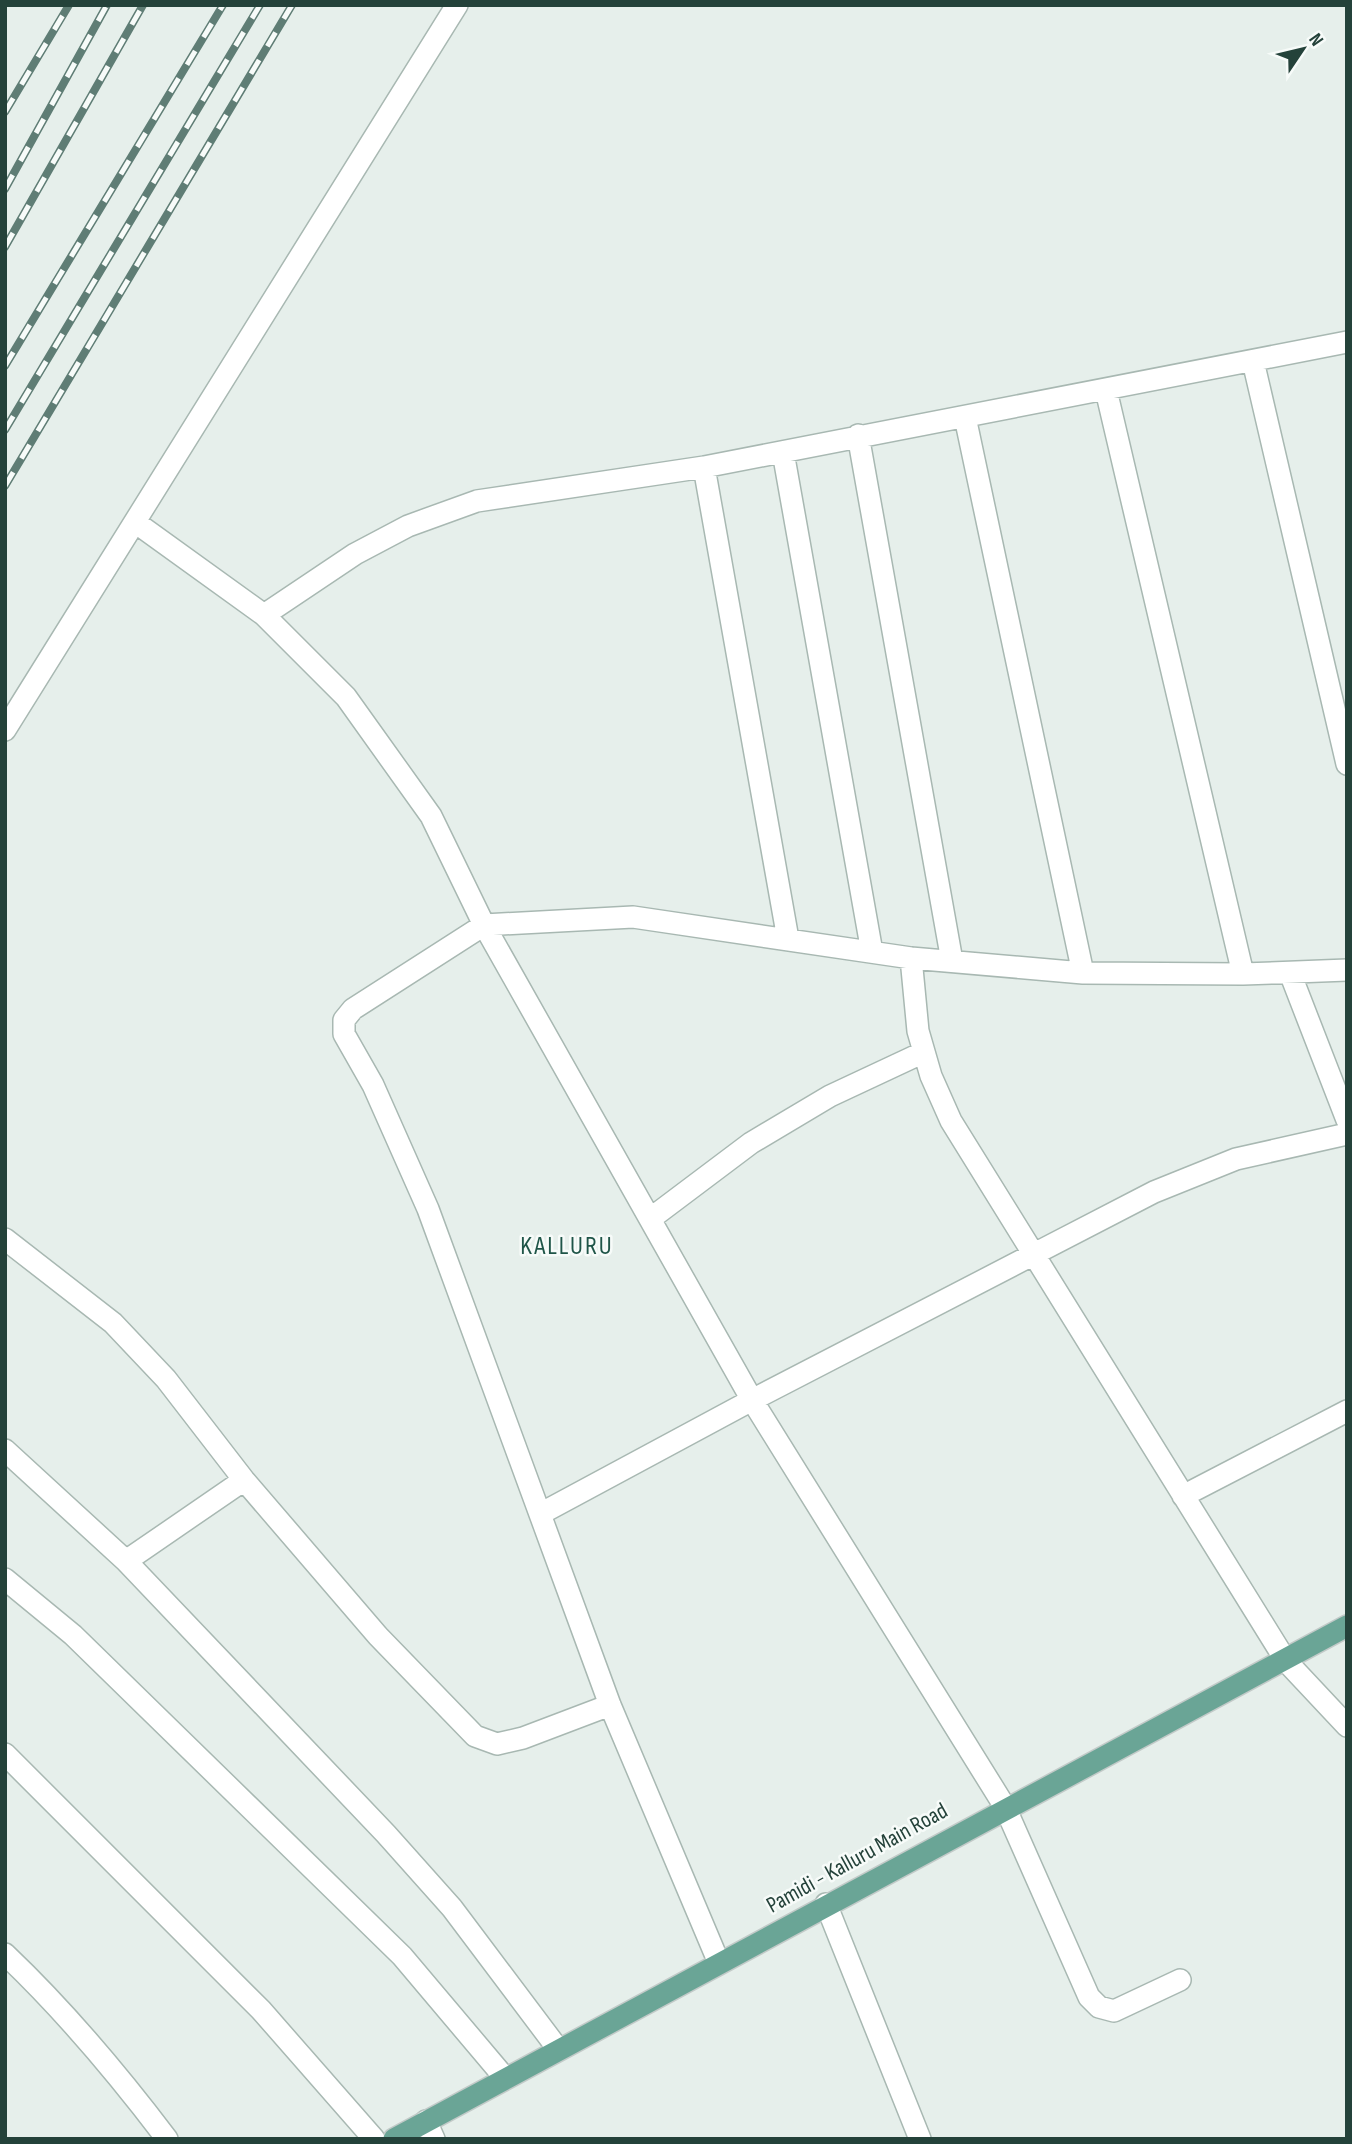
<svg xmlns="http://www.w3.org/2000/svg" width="1352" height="2144" font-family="'Sofia Sans Condensed',sans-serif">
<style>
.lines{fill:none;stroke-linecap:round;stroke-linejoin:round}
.minor-casing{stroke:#a8b8b2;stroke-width:24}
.major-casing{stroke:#c2cac8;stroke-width:24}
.minor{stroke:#fff;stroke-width:21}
.major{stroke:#6aa596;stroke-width:21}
.rail-casing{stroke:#5f7d75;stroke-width:8}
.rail{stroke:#f7fbf9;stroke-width:5;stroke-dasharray:16;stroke-linecap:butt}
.labels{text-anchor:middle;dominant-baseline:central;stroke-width:5;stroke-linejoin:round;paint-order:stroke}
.street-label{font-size:23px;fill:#24423a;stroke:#f7fbf9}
.quarter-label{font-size:26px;letter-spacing:2px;fill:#1f5548;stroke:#f7fbf9}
</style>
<rect width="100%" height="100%" fill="#e6efeb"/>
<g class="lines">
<defs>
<path id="minor" d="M1253,361L1347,764
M1106,390L1243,974
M965,417L1083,973
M858,435L952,961
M783,452L872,952
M704,467L788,939
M135,522L264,615L346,697L431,816L484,925L752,1400L1005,1807L1089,1997L1099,2007L1114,2011L1180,1980
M264,615L355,554L408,526L477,501L704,467L1347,342
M5,730L457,5
M911,958L918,1031L931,1076L951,1121L1286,1661L1347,1726
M1290,973L1347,1120
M650,1219L751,1143L830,1096L924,1052
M5,1239L113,1323L166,1379L244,1480L378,1636L475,1736L497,1744L523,1738L610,1705
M5,1450L126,1561L386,1834L452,1908L558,2049
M1183,1496L1347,1411
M540,1514L752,1400L1154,1192L1236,1159L1347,1134
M126,1561L244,1480
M5,1579L73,1635L402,1956L505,2078
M5,1754L261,2010L374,2139
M826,1904L920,2139
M5,1954C65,2011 117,2073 167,2139
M719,1963L610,1705L428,1209L373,1085L344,1034V1020L353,1009L484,925L633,917L911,958L1083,973L1243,974L1347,970
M426,2121L434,2139"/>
<path id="major" d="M394,2139L1347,1626"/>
</defs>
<!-- minor casing -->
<use href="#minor" class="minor-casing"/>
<!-- major casing -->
<use href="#major" class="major-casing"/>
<!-- minor -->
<use href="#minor" class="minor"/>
<!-- major -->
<use href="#major" class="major"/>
<defs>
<path id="rail" d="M5,112L69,5
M5,189L107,5
M5,247L143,5
M5,366L223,5
M5,430L260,5
M5,486L292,5"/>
</defs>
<!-- rail casing -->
<use href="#rail" class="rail-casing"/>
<!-- rail -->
<use href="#rail" class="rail"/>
</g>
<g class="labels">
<!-- street labels -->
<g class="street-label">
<text transform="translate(857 1858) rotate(-29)">Pamidi - Kalluru Main Road</text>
</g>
<!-- quarter labels -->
<g class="quarter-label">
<text x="567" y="1246">KALLURU</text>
</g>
</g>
<!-- border -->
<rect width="1352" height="2144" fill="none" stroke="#24423a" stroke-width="14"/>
<!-- north arrow -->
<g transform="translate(1303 49) rotate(55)" stroke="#f7fbf9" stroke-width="5" paint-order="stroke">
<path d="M0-5L12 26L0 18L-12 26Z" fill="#24423a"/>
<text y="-10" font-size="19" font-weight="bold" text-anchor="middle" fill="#24423a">N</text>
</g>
</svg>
